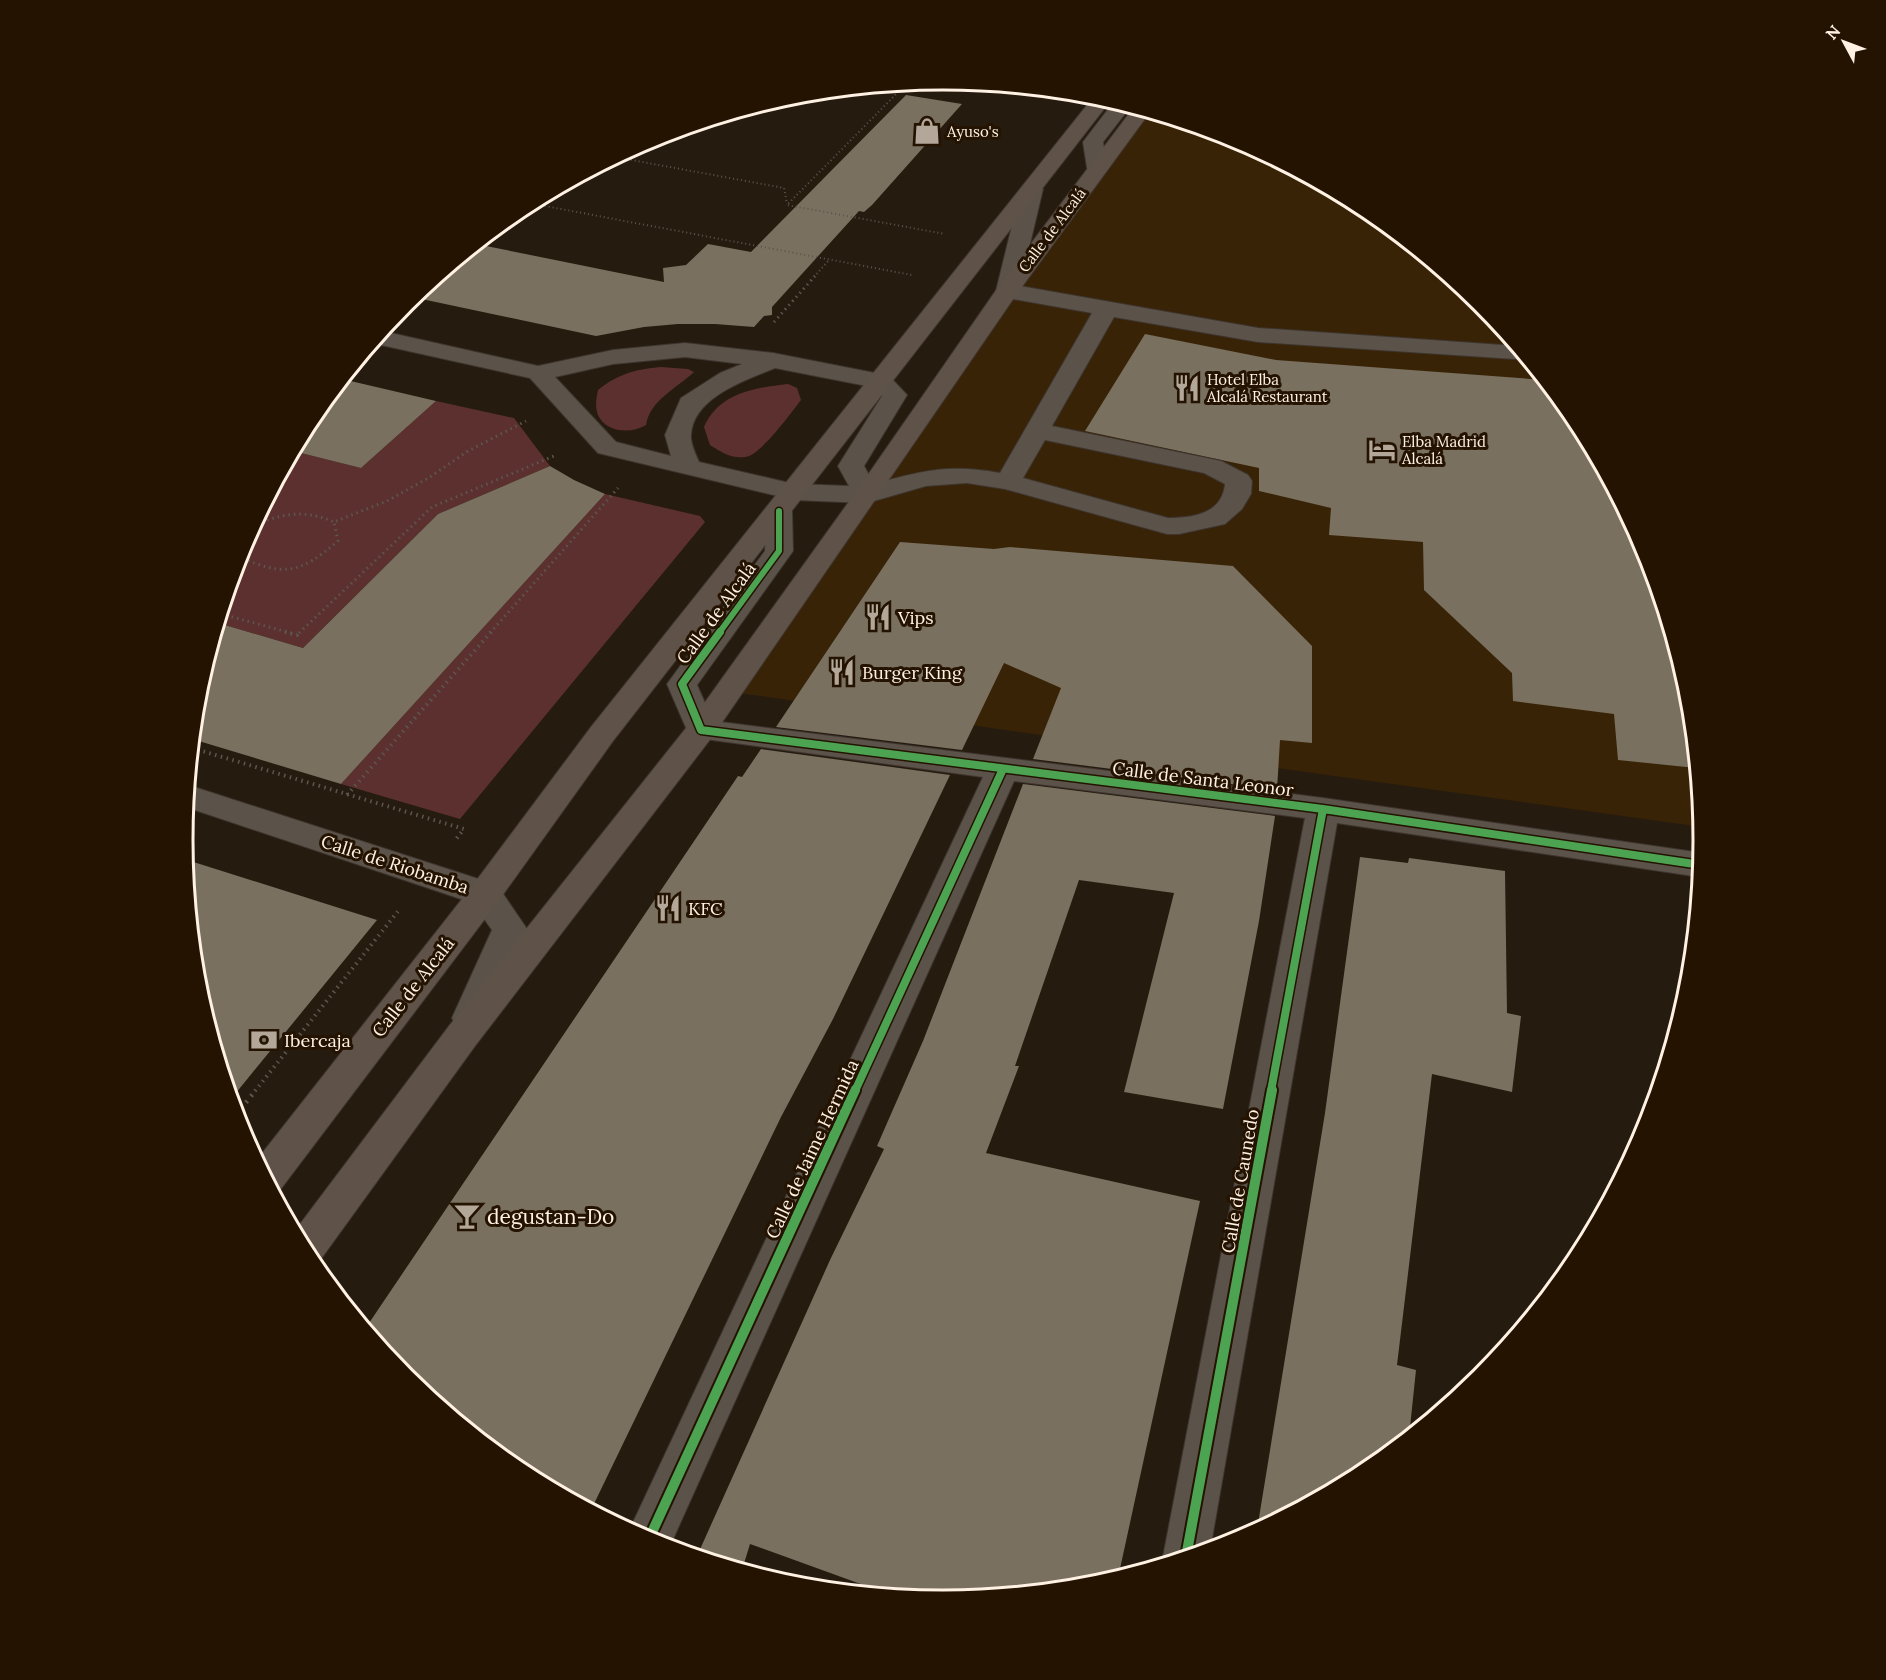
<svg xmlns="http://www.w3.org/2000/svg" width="1886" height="1680" font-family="Lora,serif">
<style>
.built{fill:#382307}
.green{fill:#5c302f}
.building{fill:#79705f}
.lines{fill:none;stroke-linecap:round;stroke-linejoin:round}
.minor-casing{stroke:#3e352e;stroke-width:2}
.major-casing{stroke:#3e352e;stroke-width:2}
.path-far3{stroke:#5c564e;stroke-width:2;stroke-dasharray:1 3;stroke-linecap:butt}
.path-far2{stroke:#5c564e;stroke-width:3;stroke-dasharray:1.5 4;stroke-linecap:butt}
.path-far1{stroke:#5c564e;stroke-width:4;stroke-dasharray:1.5 4.5;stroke-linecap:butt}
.path{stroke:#5c564e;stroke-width:4.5;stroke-dasharray:2 6;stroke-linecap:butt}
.minor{fill:#5b534a;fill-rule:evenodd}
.major{fill:#5f5248;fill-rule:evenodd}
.cycleway-far2-casing{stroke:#241300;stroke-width:9}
.cycleway-far1-casing{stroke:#241300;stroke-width:11}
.cycleway-casing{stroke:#241300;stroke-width:14}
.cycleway-far2{stroke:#4ca352;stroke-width:6}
.cycleway-far1{stroke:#4ca352;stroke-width:8}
.cycleway{stroke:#4ca352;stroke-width:10}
.labels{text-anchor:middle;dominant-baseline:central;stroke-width:6;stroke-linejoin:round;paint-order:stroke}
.far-poi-label{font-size:15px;fill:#fff2e4;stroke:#241300;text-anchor:start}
.far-street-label{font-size:15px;fill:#fff2e4;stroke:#241300}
.street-label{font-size:18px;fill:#fff2e4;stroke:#241300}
.poi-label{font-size:18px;fill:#fff2e4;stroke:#241300;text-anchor:start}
.near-poi-label{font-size:21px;fill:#fff2e4;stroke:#241300;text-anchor:start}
.rim{fill:none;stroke:#fff2e4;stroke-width:3}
</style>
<rect width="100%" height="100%" fill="#261b0f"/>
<!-- built -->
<path class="built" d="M1142,110L1234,138L1366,208L1481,302L1576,418L1689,692L1702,827L739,693L1097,168Z"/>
<!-- green -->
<path class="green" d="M661,367L688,369L694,372C677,388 650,400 646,425C632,434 606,433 598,415C595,407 596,399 598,390C618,374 636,369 661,367Z
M788,384L797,388L801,400C791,413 760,456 745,457C731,459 721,452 710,445L704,427C719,393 754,388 788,384Z
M436,401L514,418L550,466L438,514L303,648L218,623L241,549L293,451L361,468Z
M605,494L700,516L705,522L460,819L341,784Z"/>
<!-- building -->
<path class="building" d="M906,95L962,104L872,205L864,212L859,211L772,307V315L764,316L754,327L715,324H678L644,327L596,336L412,297L476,244L664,282L663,268L686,265L708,244L751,252Z
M1145,334L1276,360L1545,380L1576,418L1646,549L1689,692L1696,768L1618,760L1614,714L1513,701L1512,673L1424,590L1423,542L1329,535L1331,508L1259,491V468L1085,431Z
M342,379L436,401L361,468L293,451L311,417Z
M550,466L574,480L605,494L341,784L192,739L197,691L218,623L303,648L438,514Z
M900,542L994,549L1010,547L1233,566L1312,646V743L1280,740L1277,790L1033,759L1061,688L1004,663L962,750L776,727Z
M761,749L950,775L833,1019L781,1117L591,1510L520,1472L405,1378L365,1329L738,776L742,777Z
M1023,784L1275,816L1259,921L1223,1109L1124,1092L1174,893L1079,880L1015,1066H1019L986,1153L1200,1201L1118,1578L1091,1586L943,1600L891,1595L750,1544L742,1570L697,1556L830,1260L884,1149L877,1146L923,1041Z
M1360,857L1408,863L1409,858L1505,871L1507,1013L1521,1016L1512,1092L1432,1074L1397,1365L1416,1370L1409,1437L1365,1473L1257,1530L1325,1113Z
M184,859L377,920L231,1099L197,988Z"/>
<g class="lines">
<defs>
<path id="minor" d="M1097,96L1131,106L1103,142L1107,168L1104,172L1097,174L1090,172L1087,168L1083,142L1109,108L1095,98Z
M1032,183L1039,185L1043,189L1020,286L1258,328L1517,346L1528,360L1258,342L1114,317L1052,426L1221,461L1248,475L1252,481L1251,494L1242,509L1225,524L1179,534H1167L1005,489L967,483L926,486L867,503L794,500L598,453L530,378L372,343L382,331L538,366L613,350L685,343L773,353L880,374L889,376L907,395L864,466L874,484C924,470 949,464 1000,473L1092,313L1007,298L999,296L996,291L1021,189L1025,185ZM685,357L742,364L720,373L681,398L665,435L671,456L616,442L555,377L613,364ZM775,368L872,387L882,396L838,466L849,486L794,484L699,462C696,455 690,443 691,435C693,397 746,380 775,368ZM1045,440L1204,473L1225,484C1222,514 1193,518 1168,518L1023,478Z
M779,503L789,505L792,511L793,551L697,685L713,721L1323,798L1702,853L1700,877L1337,823L1210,1550L1166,1563L1163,1557L1305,818L1014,781L669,1548L652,1542L629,1531L983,777L690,737L667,684L765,551L766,511L769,505Z
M188,785L497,885L527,929L483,1028L470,1032L457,1028L452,1018L492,930L473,903L186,807Z"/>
<path id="major" d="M1095,95L1111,100L613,741L497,903L280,1190L273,1192L256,1161L473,885L591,727Z
M1134,107L1150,112L1016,295L712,737L475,1046L318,1263L313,1265L294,1232L449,1026L690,723L858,489L999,286Z"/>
</defs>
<!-- minor casing -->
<use href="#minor" class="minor-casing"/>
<!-- major casing -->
<use href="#major" class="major-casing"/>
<!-- path-far3 -->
<path class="path-far3" d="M907,83L787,205L945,234
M615,157L784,188L787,204
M529,203L912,275
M814,277L829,260"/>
<!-- path-far2 -->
<path class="path-far2" d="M774,322L815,276
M252,527C281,513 304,509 334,522
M238,556C283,577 300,574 338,541L334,522L387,501L430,477L468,451L526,421
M221,614L291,633
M299,633L432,507L554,456
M490,633L618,488"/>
<!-- path-far1 -->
<path class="path-far1" d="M285,632L297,635L300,632
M192,748L464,829L456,839
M347,795L491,632
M255,1091L399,910"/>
<!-- path -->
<path class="path" d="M236,1115L256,1090"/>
<!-- minor -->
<use href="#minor" class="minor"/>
<!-- major -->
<use href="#major" class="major"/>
<defs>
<path id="cycleway-far2" d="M719,633L779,551V511"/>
<path id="cycleway-far1" d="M720,632L682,684L701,730L1323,809L1701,865
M855,1091L1003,769
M1271,1091L1323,809"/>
<path id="cycleway" d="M648,1541L855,1090
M1186,1557L1272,1090"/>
</defs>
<!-- cycleway-far2 casing -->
<use href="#cycleway-far2" class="cycleway-far2-casing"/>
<!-- cycleway-far1 casing -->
<use href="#cycleway-far1" class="cycleway-far1-casing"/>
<!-- cycleway casing -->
<use href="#cycleway" class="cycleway-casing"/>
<!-- cycleway-far2 -->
<use href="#cycleway-far2" class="cycleway-far2"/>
<!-- cycleway-far1 -->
<use href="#cycleway-far1" class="cycleway-far1"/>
<!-- cycleway -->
<use href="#cycleway" class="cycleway"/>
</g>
<!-- icons -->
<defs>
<symbol id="shop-bare" viewBox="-9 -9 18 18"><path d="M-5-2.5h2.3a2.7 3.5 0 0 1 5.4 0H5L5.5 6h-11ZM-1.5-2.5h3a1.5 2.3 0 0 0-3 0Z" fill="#b3a799" stroke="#241300" stroke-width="2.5" paint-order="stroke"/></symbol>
<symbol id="restaurant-bare" viewBox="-9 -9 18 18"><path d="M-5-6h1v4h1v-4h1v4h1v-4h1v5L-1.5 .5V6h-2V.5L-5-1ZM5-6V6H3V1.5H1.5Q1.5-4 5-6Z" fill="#b3a799" stroke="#241300" stroke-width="2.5" paint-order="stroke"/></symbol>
<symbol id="hotel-bare" viewBox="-9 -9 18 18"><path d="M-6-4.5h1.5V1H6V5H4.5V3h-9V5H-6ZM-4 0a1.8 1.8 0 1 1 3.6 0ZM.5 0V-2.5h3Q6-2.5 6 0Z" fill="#b3a799" stroke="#241300" stroke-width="2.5" paint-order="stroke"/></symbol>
<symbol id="bank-bare" viewBox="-9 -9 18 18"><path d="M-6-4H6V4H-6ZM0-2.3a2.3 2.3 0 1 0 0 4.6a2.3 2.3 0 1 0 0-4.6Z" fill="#b3a799" stroke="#241300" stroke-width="2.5" paint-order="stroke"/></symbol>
<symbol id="bar-bare" viewBox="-9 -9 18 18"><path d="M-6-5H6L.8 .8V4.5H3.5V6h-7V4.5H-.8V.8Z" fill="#b3a799" stroke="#241300" stroke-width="2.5" paint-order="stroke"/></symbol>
</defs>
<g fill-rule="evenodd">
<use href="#shop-bare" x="908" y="112" width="38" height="38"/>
<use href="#restaurant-bare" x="1168" y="369" width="38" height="38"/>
<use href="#hotel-bare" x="1363" y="431" width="38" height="38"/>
<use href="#restaurant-bare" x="859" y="598" width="38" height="38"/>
<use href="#restaurant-bare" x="823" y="653" width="38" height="38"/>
<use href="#restaurant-bare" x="649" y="889" width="38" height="38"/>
<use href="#bank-bare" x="245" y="1021" width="38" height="38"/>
<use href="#bar-bare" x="448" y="1197" width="38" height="38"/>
</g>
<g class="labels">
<!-- far-poi labels -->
<g class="far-poi-label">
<text x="947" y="131">Ayuso's</text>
<text x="1207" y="379">Hotel Elba<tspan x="1207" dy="17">Alcalá Restaurant</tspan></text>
<text x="1402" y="441">Elba Madrid<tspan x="1402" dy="17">Alcalá</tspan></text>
</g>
<!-- far-street labels -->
<g class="far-street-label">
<text transform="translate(1052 230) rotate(-53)">Calle de Alcalá</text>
</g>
<!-- street labels -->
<g class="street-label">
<text transform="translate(716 613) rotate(-54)">Calle de Alcalá</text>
<text transform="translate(1203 779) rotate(7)">Calle de Santa Leonor</text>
<text transform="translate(395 864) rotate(18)">Calle de Riobamba</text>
<text transform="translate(413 987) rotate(-52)">Calle de Alcalá</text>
<text transform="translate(812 1149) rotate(-65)">Calle de Jaime Hermida</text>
<text transform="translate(1240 1181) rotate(-80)">Calle de Caunedo</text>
</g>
<!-- poi labels -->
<g class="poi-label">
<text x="898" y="617">Vips</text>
<text x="862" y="672">Burger King</text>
<text x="688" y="908">KFC</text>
<text x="284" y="1040">Ibercaja</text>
</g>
<!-- near-poi labels -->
<g class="near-poi-label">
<text x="487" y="1216">degustan-Do</text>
</g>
</g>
<!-- crop -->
<path d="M0 0H1886V1680H0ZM193 840a750 750 0 1 1 1500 0a750 750 0 1 1-1500 0Z" fill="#241300" fill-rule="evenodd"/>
<path class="rim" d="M193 840a750 750 0 1 1 1500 0a750 750 0 1 1-1500 0Z"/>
<!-- north arrow -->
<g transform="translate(1844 42) rotate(311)" stroke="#241300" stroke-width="4.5" paint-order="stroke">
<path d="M0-4.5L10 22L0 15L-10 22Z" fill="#fff2e4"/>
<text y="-9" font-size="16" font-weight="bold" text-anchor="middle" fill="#fff2e4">N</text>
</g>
</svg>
